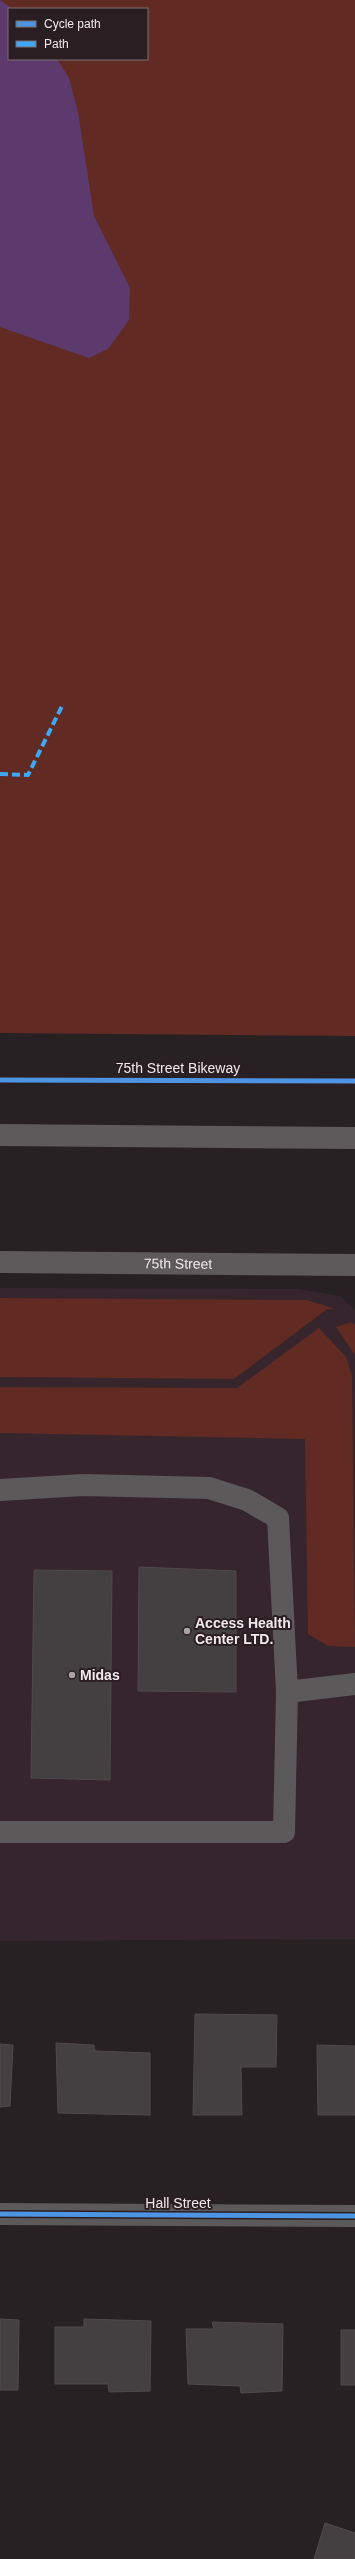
<svg xmlns="http://www.w3.org/2000/svg" width="355" height="2559" font-family="Arial,sans-serif">
<style>
.built{fill:#36252c}
.green{fill:#612b23;fill-rule:evenodd}
.water{fill:#5d3a6e}
.building{fill:#443f41;stroke:#504a4c}
.lines{fill:none;stroke-linecap:round;stroke-linejoin:round}
.minor{stroke:#5c595b;stroke-width:22}
.major{stroke:#5e5a5c;stroke-width:22}
.quiet{stroke:#3fa9f5;stroke-width:4;stroke-dasharray:8 4;stroke-linecap:butt}
.cycleway-casing{stroke:#2a1e23;stroke-width:8}
.cycleway{stroke:#4d94e3;stroke-width:5}
.poi-dot{fill:#aaa3a6;stroke:#2a1e23;stroke-width:1.5}
.labels{text-anchor:middle;dominant-baseline:central;stroke-width:4;stroke-linejoin:round;paint-order:stroke}
.street-label{font-size:14px;fill:#f1e9ec;stroke:#2a1e23}
.poi-label{font-size:14px;font-weight:bold;fill:#f1e9ec;stroke:#2a1e23;text-anchor:start}
</style>
<rect width="100%" height="100%" fill="#272124"/>
<!-- built -->
<path class="built" d="M0,1288L299,1289L340,1296L355,1310V1939L0,1941Z"/>
<!-- green -->
<path class="green" d="M0,0H355V1036L0,1033ZM9,9H147V59H9Z
M0,1298L307,1300L335,1309H327L234,1379L0,1377Z
M352,1322L355,1325V1355L336,1327Z
M319,1328L346,1357L352,1376L355,1647L328,1646L308,1634L305,1439L0,1433V1387L237,1388Z"/>
<!-- water -->
<path class="water" d="M0,0L13,9H9V59H57L69,78L78,112L94,216L130,288L129,320L108,349L89,358L0,327Z"/>
<!-- building -->
<path class="building" d="M139,1567L236,1571V1692L138,1691Z
M34,1570L112,1571L110,1780L31,1778Z
M195,2014L277,2015L276,2067H241L242,2115H193Z
M56,2043L94,2045L95,2051L150,2053V2115L58,2113Z
M0,2044L13,2045L10,2106L0,2107Z
M317,2045L355,2046V2115H318Z
M0,2319L19,2320L18,2390H0Z
M84,2319L151,2321L150,2391L109,2392L108,2384H55V2327H84Z
M212,2322L283,2324L282,2391L241,2393L240,2386L188,2384L186,2329H214Z
M341,2330H355V2385H341Z
M325,2523L355,2533V2559H314Z"/>
<g class="lines">
<!-- minor -->
<path class="minor" d="M0,1490L83,1485L209,1488L247,1500L278,1518L287,1692
M0,1832H284L287,1692L355,1684
M0,2214L355,2216"/>
<!-- major -->
<g class="major">
<path d="M0,1135L355,1138"/>
<path id="s1" d="M0,1262L355,1265"/>
</g>
<!-- quiet -->
<path class="quiet" d="M0,774L28,775L63,704"/>
<defs>
<path id="cycleway" d="M0,1080L355,1081
M0,2214L355,2216"/>
</defs>
<!-- cycleway casing -->
<use href="#cycleway" class="cycleway-casing"/>
<!-- cycleway -->
<use href="#cycleway" class="cycleway"/>
</g>
<!-- markers -->
<g class="poi-dot">
<circle cx="187" cy="1631" r="4"/>
<circle cx="72" cy="1675" r="4"/>
</g>
<g class="labels">
<!-- street labels -->
<g class="street-label">
<text x="178" y="1068">75th Street Bikeway</text>
<text stroke="none"><textPath href="#s1" startOffset="178">75th Street</textPath></text>
<text x="178" y="2203">Hall Street</text>
</g>
<!-- poi labels -->
<g class="poi-label">
<text x="195" y="1623">Access Health<tspan x="195" dy="16">Center LTD.</tspan></text>
<text x="80" y="1675">Midas</text>
</g>
</g>
<!-- legend -->
<rect x="8" y="8" width="140" height="52" fill="#2a1e23" stroke="#7a6f73"/>
<rect x="16" y="21" width="20" height="6" fill="#4d94e3" stroke="#7a6f73"/>
<text x="44" y="28" font-size="12" fill="#f1e9ec">Cycle path</text>
<rect x="16" y="41" width="20" height="6" fill="#3fa9f5" stroke="#7a6f73"/>
<text x="44" y="48" font-size="12" fill="#f1e9ec">Path</text>
</svg>
